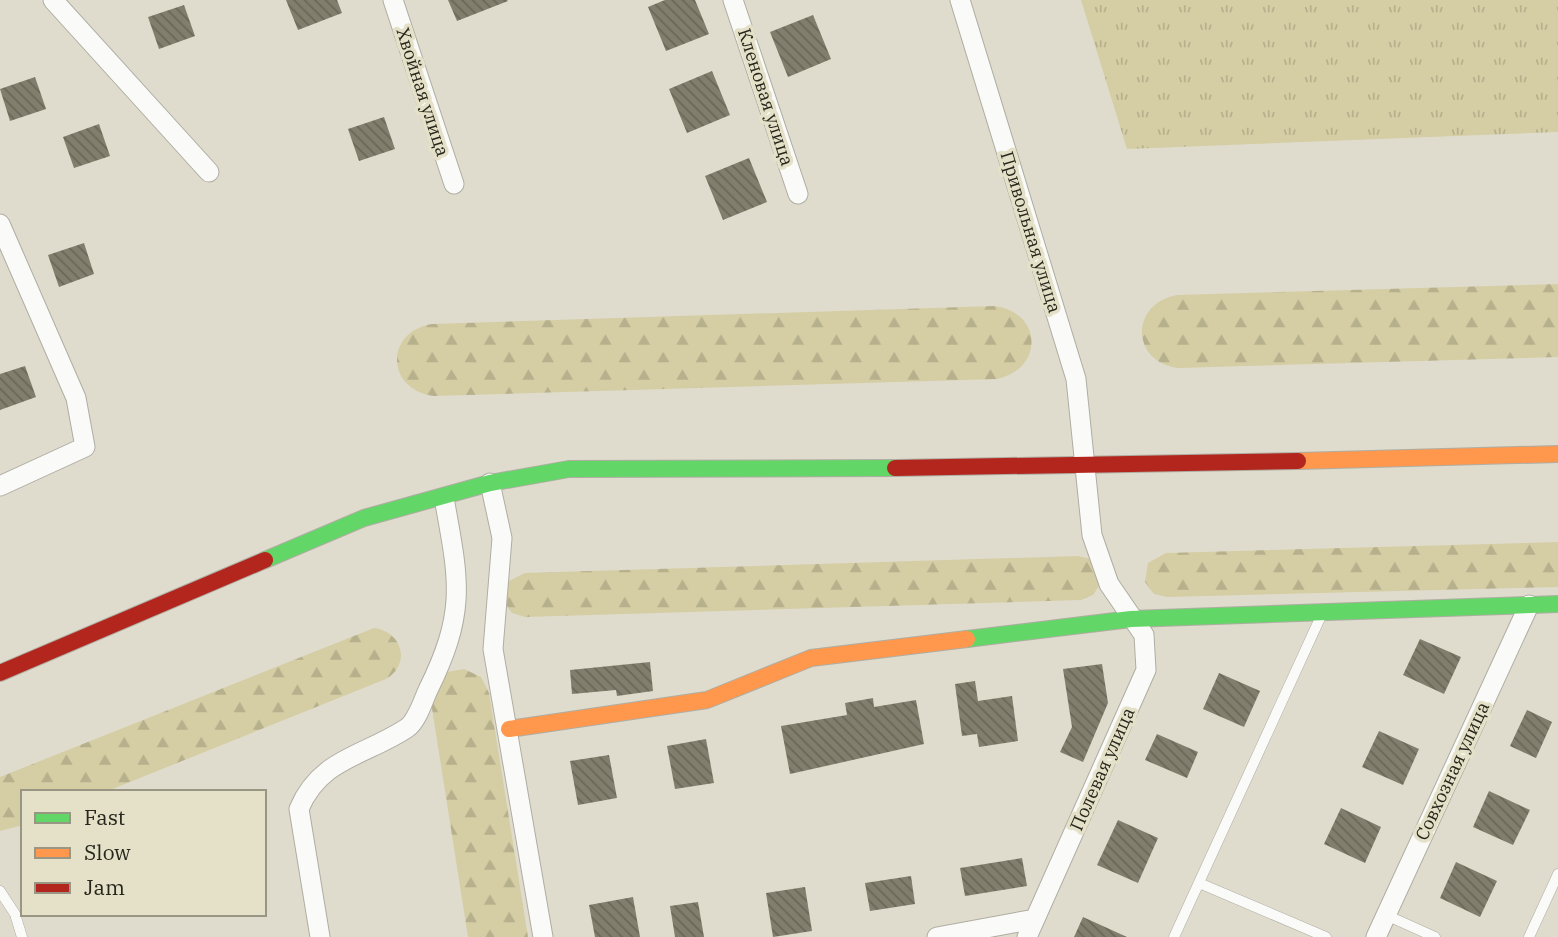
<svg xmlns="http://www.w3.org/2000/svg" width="1558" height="937" font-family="'IBM Plex Serif',serif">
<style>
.grass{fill:url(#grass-tufts)}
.forest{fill:url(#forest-firs)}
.building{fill:url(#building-back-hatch)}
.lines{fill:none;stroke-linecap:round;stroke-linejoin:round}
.lane-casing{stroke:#afada2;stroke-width:11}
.street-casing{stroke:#afada2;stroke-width:21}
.fast-casing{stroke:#afada2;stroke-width:18}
.slow-casing{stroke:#afada2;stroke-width:18}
.jam-casing{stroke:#afada2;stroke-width:18}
.lane{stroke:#fafaf8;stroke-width:10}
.street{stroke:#fafaf8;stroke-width:19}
.fast{stroke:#63d668;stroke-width:16}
.slow{stroke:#ff974d;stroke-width:16}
.jam{stroke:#b3261e;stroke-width:16}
.labels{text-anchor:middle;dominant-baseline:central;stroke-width:7;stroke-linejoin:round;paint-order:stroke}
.street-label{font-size:18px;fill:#27261c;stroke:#e5e1c8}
</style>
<defs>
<pattern id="grass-tufts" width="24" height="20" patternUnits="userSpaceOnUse" patternTransform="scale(1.75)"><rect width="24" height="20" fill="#d5cda3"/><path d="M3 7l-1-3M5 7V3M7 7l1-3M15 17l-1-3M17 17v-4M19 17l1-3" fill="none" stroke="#b7b08c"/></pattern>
<pattern id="forest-firs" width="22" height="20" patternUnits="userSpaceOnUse" patternTransform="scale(1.75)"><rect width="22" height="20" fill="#d5cda3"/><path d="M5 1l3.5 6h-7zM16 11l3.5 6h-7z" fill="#b7b08c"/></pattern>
<pattern id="building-back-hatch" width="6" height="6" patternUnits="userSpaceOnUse" patternTransform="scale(1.75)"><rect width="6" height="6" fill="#827e6d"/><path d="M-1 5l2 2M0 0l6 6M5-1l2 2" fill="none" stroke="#6a6759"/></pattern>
</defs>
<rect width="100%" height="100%" fill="#dfdcce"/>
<!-- grass -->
<path class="grass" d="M1081,0H1558V132L1127,149Z"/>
<!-- forest -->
<path class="forest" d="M1558,284V357L1179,368C1131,363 1129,304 1177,295Z
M994,306C1043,312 1044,369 997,379L434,396C386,390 384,332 432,324Z
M1558,542V587L1167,597L1154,594L1145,582L1148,563L1166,553Z
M1078,556L1091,559L1101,583L1093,595L1081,600L525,617L512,613L504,602L507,582L525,573Z
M374,628C403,632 411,664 386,679L105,792H23V825L0,831V777Z
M464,669L481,677L489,693L528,937H468L431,702L447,672Z"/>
<!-- building -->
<path class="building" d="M286,0H337L342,13L298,30Z
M448,0H507L508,1L457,21Z
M665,0H695L709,34L666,51L648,7Z
M184,5L195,36L159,49L148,17Z
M813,15L831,59L788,77L770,32Z
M712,71L730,115L687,133L669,89Z
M35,77L46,109L10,121L0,89Z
M384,117L395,149L359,161L348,129Z
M99,124L110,156L74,168L63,137Z
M749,158L767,202L723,220L705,176Z
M84,243L94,274L59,287L48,255Z
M25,366L36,397L0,410V374Z
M1420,639L1461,657L1444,694L1403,675Z
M650,662L653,691L617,696L616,690L572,694L570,670Z
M1102,664L1108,703L1083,762L1060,752L1072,727L1063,669Z
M1219,673L1260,691L1244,727L1203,709Z
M975,681L978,701L1012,696L1018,741L979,747L977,734L962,736L955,684Z
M873,698L874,707L916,700L924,744L790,774L781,726L847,715L845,703Z
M1527,710L1552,722L1536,758L1510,746Z
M1379,731L1419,749L1403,785L1362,767Z
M1157,734L1198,752L1187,778L1145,760Z
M706,739L714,783L675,789L667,746Z
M609,755L617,798L578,805L570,761Z
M1489,791L1530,810L1513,845L1473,827Z
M1341,808L1381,827L1365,863L1324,844Z
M1118,820L1158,838L1138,883L1097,865Z
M1022,858L1027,886L965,896L960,868Z
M1456,862L1497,881L1480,917L1440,898Z
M911,876L915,904L870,911L865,883Z
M805,887L812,931L773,937L766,893Z
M633,897L640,937H595L589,905Z
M698,902L704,937H675L670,906Z
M1083,917L1127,937H1074Z"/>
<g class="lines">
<defs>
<path id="lane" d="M1199,883L1326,937
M0,891L15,914L22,937
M1386,915L1435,937
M1174,937L1321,616
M1529,937L1558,874"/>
<path id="street" d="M53,0L209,172
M393,0L454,184
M733,0L798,194
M960,0L1076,379L1092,535L1109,584L1144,635L1146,670L1027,937
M0,224L76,398L85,447L0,486
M490,483L502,538L493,649L543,937
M320,937L299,809C320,758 365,756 407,728C417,721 423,701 428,690C467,611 459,581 444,498
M937,937L1035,919
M1376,937L1529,605"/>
<path id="fast" d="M265,560L364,518L490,483L569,469L895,468
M967,639L1131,619L1558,604"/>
<path id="slow" d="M1298,461L1558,454
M509,729L707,700L811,658L967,639"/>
<path id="jam" d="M895,468L1298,461
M0,673L265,560"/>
</defs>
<!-- lane casing -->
<use href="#lane" class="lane-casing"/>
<!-- street casing -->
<use href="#street" class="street-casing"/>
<!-- fast casing -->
<use href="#fast" class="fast-casing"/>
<!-- slow casing -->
<use href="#slow" class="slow-casing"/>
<!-- jam casing -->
<use href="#jam" class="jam-casing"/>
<!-- lane -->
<use href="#lane" class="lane"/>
<!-- street -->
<use href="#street" class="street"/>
<!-- fast -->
<use href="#fast" class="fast"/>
<!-- slow -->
<use href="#slow" class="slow"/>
<!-- jam -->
<use href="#jam" class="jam"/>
</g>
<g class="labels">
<!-- street labels -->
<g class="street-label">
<text transform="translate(423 92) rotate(72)">Хвойная улица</text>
<text transform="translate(766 97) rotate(72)">Кленовая улица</text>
<text transform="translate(1031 232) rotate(73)">Привольная улица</text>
<text transform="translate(1102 769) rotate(-66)">Полевая улица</text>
<text transform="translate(1452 771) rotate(-65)">Совхозная улица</text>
</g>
</g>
<!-- legend -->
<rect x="21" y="790" width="245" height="126" fill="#e5e1c8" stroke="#999683" stroke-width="2"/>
<rect x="35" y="813" width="35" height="10" fill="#63d668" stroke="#999683" stroke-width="2"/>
<text x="84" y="825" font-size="21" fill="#27261c">Fast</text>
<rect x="35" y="848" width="35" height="10" fill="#ff974d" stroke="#999683" stroke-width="2"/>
<text x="84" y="860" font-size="21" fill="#27261c">Slow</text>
<rect x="35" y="883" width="35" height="10" fill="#b3261e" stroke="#999683" stroke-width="2"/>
<text x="84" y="895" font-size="21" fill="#27261c">Jam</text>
</svg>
